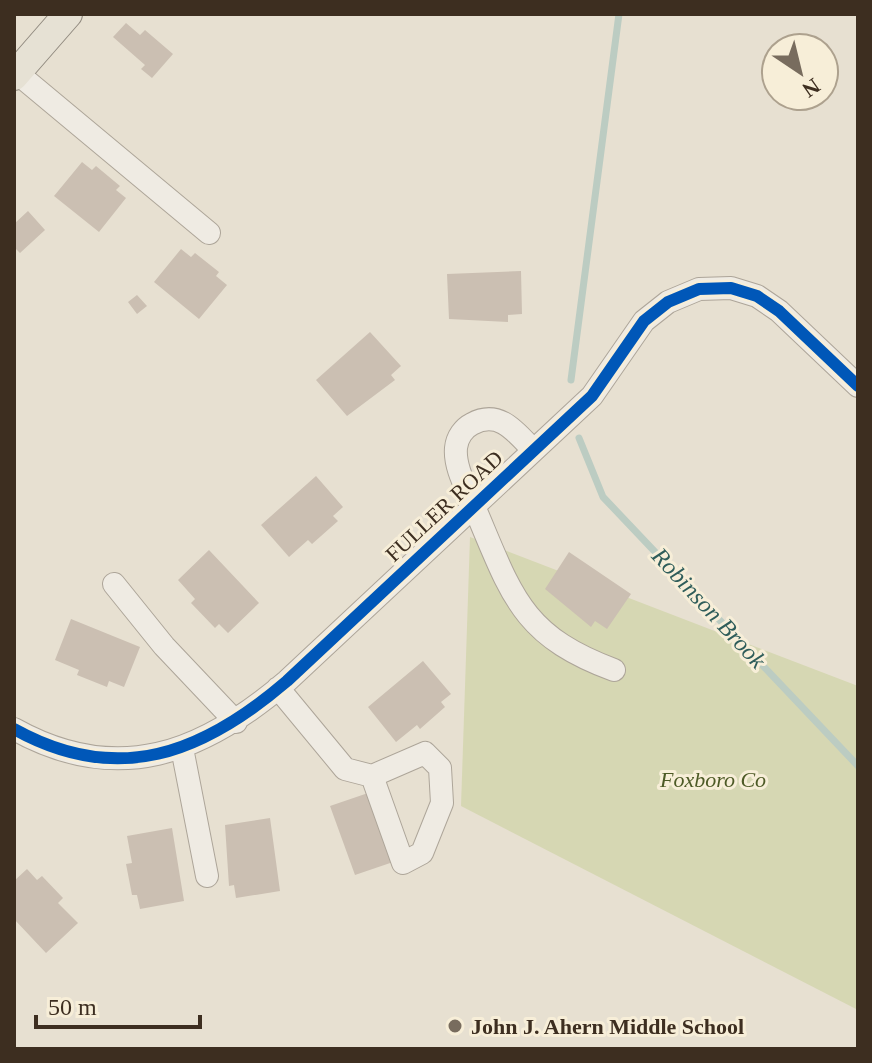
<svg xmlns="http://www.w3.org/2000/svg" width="872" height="1063" font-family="'Times New Roman',serif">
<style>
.green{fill:#d6d7b3}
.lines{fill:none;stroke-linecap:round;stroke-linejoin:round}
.stream{stroke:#bcccc2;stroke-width:7}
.building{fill:#cbbfb2}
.minor-casing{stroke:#ada599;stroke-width:24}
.major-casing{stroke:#928b80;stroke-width:30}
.minor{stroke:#efebe3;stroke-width:22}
.major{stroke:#e6e1d4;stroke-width:28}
.cycleway-casing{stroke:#f7eed8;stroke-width:17}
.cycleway{stroke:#0057b8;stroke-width:12}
.poi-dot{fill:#786c5e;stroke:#f7eed8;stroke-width:3}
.labels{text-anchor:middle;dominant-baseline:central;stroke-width:6;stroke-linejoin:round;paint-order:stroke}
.street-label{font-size:22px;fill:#3d2e20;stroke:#f7eed8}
.park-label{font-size:22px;font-style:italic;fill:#4d5a26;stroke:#f7eed8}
.poi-label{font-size:22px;font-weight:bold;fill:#3d2e20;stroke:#f7eed8;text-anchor:start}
.water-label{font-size:24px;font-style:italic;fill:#2f5d5a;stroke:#f7eed8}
</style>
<rect width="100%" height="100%" fill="#e7e0d1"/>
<!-- green -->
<path class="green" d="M470,537L858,686V1010L461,806Z"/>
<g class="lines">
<!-- stream -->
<path class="stream" d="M571,380L619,14
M579,438L603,497L858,766"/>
</g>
<!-- building -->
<path class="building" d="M126,23L140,35L145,30L173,54L152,78L141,69L145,65L113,37Z
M82,162L92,170L96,166L120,186L116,190L126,198L99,232L54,196Z
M28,211L45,230L20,253L14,247V224Z
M181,249L191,257L195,253L219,272L216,276L227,285L199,319L154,282Z
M521,271L522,314L508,315V322L449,319L447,274Z
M137,295L147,306L137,314L128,302Z
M370,332L401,366L391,375L395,380L347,416L316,380Z
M316,476L343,507L333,516L338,521L312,544L308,540L289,557L261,525Z
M209,550L259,603L228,633L219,624L215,628L191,603L195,599L178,580Z
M569,552L631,594L607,629L595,621L591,627L545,589Z
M71,619L140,647L124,687L109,681L107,687L77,675L79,670L55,660Z
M423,661L451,694L441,702L445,707L420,729L417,725L396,742L368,707Z
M371,792L396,861L355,875L330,806Z
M270,818L280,891L236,898L234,885L229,886L225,825Z
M172,828L184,901L140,909L137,895H132L126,864L132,863L127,836Z
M27,869L37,880L42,876L63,898L58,903L78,923L46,953L14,919V881Z"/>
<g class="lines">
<defs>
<path id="minor" d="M17,73L209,233
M533,450C516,432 499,409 472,424C464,428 457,437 456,448C454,469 469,492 476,511C512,596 522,636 614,670
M114,584L164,646L236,722
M278,688L345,769L372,776L403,863L422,853L442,803L440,768L425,753L372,776
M14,729C118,787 203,753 287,681L592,396L644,321L668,302L699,289L731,288L757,296L779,311L858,386
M182,748L207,876"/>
<path id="major" d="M14,76L68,14"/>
</defs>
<!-- minor casing -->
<use href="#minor" class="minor-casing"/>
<!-- major casing -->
<use href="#major" class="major-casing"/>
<!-- minor -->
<use href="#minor" class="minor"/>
<!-- major -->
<use href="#major" class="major"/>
<defs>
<path id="cycleway" d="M14,729C118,787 203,753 287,681L592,396L644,321L668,302L699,289L731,288L757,296L779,311L858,386"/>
</defs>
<!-- cycleway casing -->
<use href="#cycleway" class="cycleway-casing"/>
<!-- cycleway -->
<use href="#cycleway" class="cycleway"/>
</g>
<!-- markers -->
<circle class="poi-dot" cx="455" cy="1026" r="8"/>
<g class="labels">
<!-- street labels -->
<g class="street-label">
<text transform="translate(444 506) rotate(-43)">FULLER ROAD</text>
</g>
<!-- park labels -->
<g class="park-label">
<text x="713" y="779">Foxboro Co</text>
</g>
<!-- poi labels -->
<g class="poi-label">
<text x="471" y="1026">John J. Ahern Middle School</text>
</g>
<!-- water labels -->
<g class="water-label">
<text transform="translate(709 608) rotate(47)">Robinson Brook</text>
</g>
</g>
<!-- border -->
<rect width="872" height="1063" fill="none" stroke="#3d2e20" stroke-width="32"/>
<!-- north arrow -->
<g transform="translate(800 72) rotate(145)"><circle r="38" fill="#f7eed8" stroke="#ada18e" stroke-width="2"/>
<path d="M0-6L14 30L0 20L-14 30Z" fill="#786c5e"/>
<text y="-12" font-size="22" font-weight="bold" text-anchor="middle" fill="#3d2e20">N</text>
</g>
<!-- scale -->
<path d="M36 1015v12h164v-12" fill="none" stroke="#3d2e20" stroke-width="4"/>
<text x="48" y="1015" font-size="24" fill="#3d2e20" stroke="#f7eed8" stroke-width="6" paint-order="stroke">50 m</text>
</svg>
